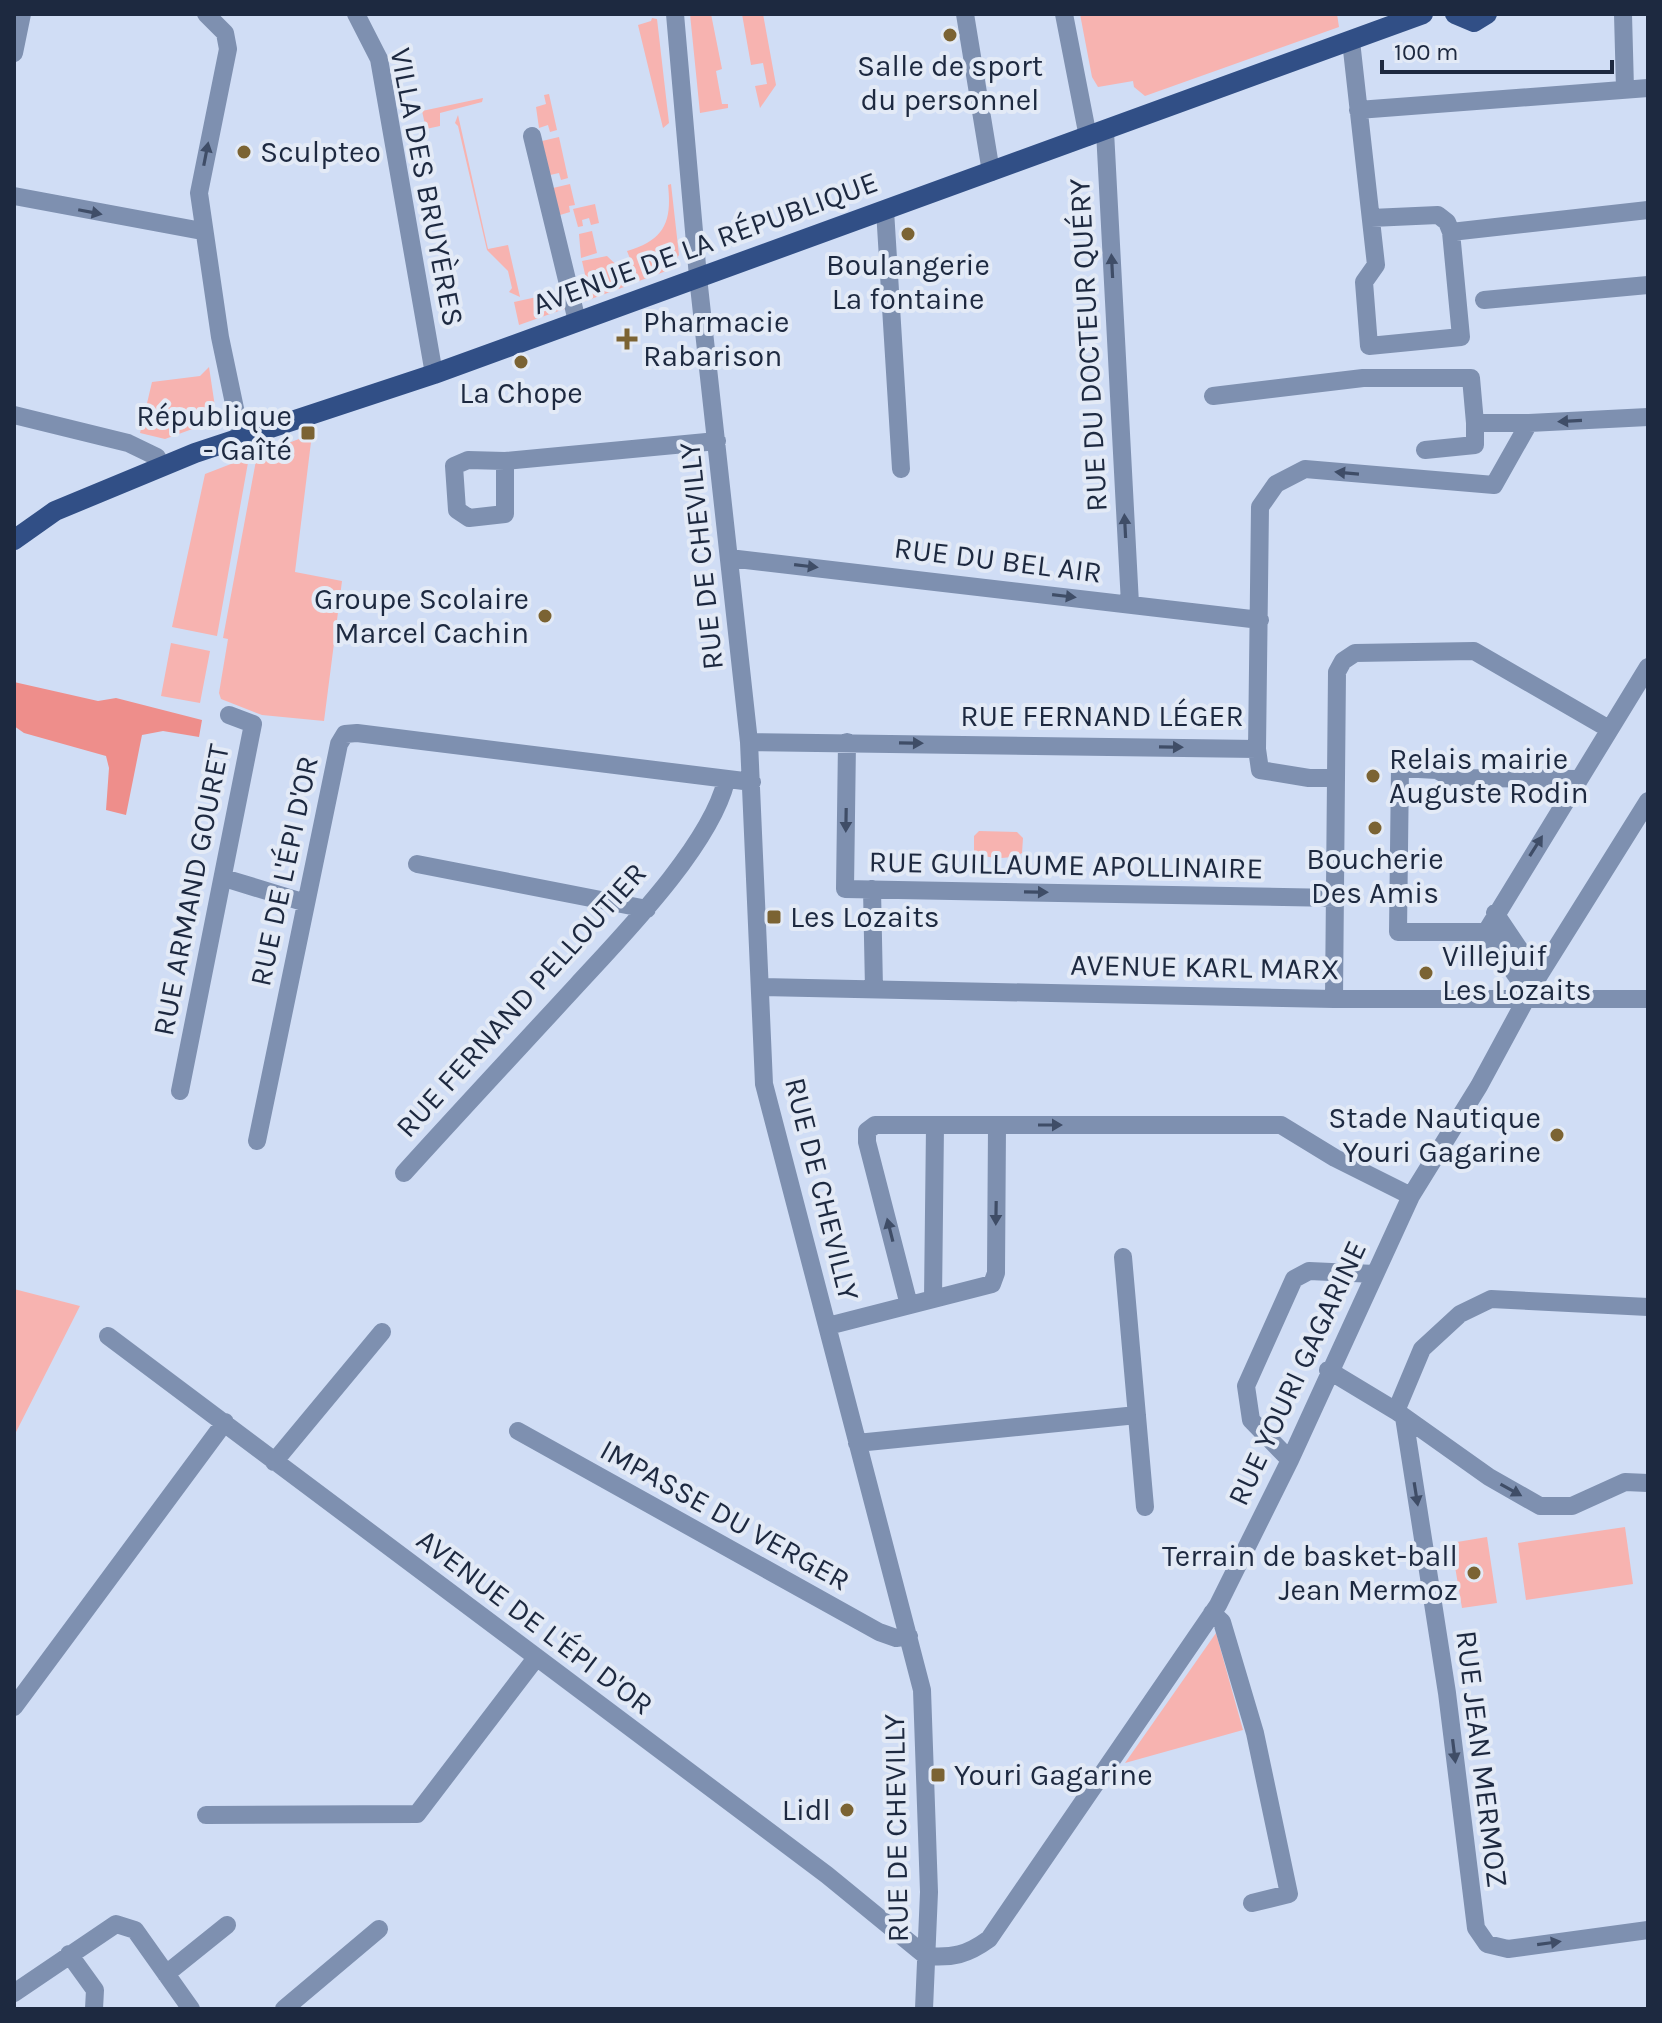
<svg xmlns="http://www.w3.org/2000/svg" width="1662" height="2023" font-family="Karla,sans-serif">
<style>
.green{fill:#f7b3b0}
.forest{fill:#ee8e8b}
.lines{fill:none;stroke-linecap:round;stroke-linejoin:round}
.minor{stroke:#7e90b0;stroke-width:18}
.major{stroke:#314f86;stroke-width:20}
.oneway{fill:#3f4d67}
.poi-dot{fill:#7b6333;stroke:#e3eaf6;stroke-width:3}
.labels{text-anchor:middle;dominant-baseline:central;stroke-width:8;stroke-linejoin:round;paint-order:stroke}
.poi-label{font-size:30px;fill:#1d2940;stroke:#e3eaf6;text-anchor:start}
.street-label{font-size:30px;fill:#1d2940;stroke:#e3eaf6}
</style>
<rect width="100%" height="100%" fill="#d0ddf5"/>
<!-- green -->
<path class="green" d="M690,14H711L722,69L716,71L722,104H728V108L700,113Z
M742,14H763L776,85L760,108L755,86L767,84L763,63L751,65Z
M1080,14H1337L1339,27L1145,96L1134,87L1133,81L1098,87L1092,77Z
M652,18L657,19L669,123L663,128L638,25L651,21Z
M549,94L557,130L550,132L548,125L539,128L536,107L546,104L544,95Z
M483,98L482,102L440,113V126L426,129L422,111Z
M458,115L488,249L508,245L520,297L509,292L512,288L508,271L487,250L458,126L455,123Z
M559,137L568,178L561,180L559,173L550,175L542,141Z
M570,184L575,205L569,206L570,212L560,215L553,188Z
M671,184L679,255L669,270L639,281L627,251C665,240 672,221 668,185Z
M595,204L599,223L591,225L589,218L582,220L583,226L578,227L573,209Z
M592,231L597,253L581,258L579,234Z
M607,256L635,283L580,303L578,295L589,292L582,261Z
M564,291L567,308L519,325L514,302Z
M209,367L217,420L165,439L140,433L152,382L200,376Z
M312,434L295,572L342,581L324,721L262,715L221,699L219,693L228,639L223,638L257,455Z
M249,457L217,636L172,627L205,474Z
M171,643L210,651L200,703L161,696Z
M979,831L1017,832L1023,838L1022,853C1009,860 987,860 974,851V836Z
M14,1289L80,1306L14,1436Z
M1625,1527L1633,1584L1526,1600L1518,1543Z
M1487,1537L1497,1603L1462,1608L1451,1543Z
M1216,1633L1243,1730L1125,1763Z"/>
<!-- forest -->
<path class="forest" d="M14,682L98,701L116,698L202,720L199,737L163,731L142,735L126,815L106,810L109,768L106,756L24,733L14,726Z"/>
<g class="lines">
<!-- minor -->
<path class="minor" d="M206,14L225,33L228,49L199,193L220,337L241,437
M356,14L379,59L434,374
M675,14L698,277L749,742L764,1084L922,1690L929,1892L924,2009
M965,14L991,172
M1064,14L1088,137
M1623,14L1625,89
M1351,41L1376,265L1364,282L1369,346L1461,337L1451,232
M14,53L22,14
M1358,110L1648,88
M1105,131L1130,604
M532,136L577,321
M14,196L202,231
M885,210L901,469
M1371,218L1438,215L1447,222L1451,232L1648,210
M1484,300L1648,285
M1213,396L1363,378H1471L1475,423H1529
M14,415L128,443L157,457L161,467
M1425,450L1475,445V423
M505,461V514L469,518L457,510L454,466L468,460L505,461L717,441
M729,558L1260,620
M749,742L1257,749
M847,742L845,889L1336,898
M1336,778L1337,672L1343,661L1355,653L1474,651L1609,729
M417,864L647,909
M224,878L306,903
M872,889L874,989
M1495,913L1538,977
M1486,932H1398L1400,768L1437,770L1452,778L1578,779
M1486,932L1648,667
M1486,932L1518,978L1526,999
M761,987L1334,999H1648
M1334,999L1336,778H1309L1260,770L1257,749L1260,507L1276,484L1305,469L1494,485L1529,423L1648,417
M180,1091L253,724L229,715
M257,1141L339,744L345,734L357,733L752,782
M404,1173C461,1110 519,1048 577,985C623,935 710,846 726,781
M1123,1257L1145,1507
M933,1299L935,1126
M909,1305L867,1142V1131L875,1125H1281L1335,1158L1411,1196
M828,1326L992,1284L996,1273L997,1126
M108,1336L827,1875L926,1956
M1328,1370L1396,1411L1489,1477L1540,1506H1572L1625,1482L1648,1483
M1396,1411L1422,1349L1460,1314L1491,1299L1648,1307
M1404,1417L1447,1693L1476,1928L1487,1944L1508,1949L1648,1930
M518,1431L879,1632L896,1638L909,1636
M857,1443L1137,1415
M1290,1460L1251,1420L1246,1386L1294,1279L1309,1271L1375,1274
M274,1462L382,1332
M1212,1613L1222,1622L1255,1733L1289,1894L1252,1903
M14,1707L225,1422
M206,1815L417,1814L536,1658
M69,1954L95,1990L94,2009
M926,1956C953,1958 967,1955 989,1939L1218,1605L1290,1460L1411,1196L1479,1086L1538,977L1648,801
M166,1974L227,1925
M14,1993L116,1924L135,1930L191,2009
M284,2009L379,1929"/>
<!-- major -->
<path class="major" d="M1455,14L1474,22L1487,14
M14,540L55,511L195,453L434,374L1423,14"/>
</g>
<!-- one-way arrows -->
<defs><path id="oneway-solid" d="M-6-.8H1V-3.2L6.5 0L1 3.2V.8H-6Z" transform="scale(2)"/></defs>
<g class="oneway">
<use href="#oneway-solid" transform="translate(206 154) rotate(-79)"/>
<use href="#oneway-solid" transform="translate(90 212) rotate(11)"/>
<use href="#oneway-solid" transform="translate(1112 266) rotate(-93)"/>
<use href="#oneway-solid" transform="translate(1570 421) rotate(177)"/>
<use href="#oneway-solid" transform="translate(1347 473) rotate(-175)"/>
<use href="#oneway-solid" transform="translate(1125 526) rotate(-93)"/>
<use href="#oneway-solid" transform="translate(806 566) rotate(7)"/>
<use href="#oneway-solid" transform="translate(1064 596) rotate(7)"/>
<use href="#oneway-solid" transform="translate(911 743) rotate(1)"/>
<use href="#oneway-solid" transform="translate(1171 747) rotate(1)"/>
<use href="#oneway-solid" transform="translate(846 820) rotate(91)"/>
<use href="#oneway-solid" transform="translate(1536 846) rotate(-58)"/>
<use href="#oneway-solid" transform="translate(1036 892) rotate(1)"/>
<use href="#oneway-solid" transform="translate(1050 1125)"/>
<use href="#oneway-solid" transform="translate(996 1213) rotate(91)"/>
<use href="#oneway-solid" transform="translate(890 1230) rotate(-104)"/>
<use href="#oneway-solid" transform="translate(1511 1490) rotate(29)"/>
<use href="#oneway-solid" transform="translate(1416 1494) rotate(81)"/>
<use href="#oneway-solid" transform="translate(1454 1751) rotate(83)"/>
<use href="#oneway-solid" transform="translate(1549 1943) rotate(-8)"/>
</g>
<!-- markers -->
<g class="poi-dot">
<circle cx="950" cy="35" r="8"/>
<circle cx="244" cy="152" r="8"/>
<circle cx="908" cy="234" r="8"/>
<path d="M623 327h8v8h8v8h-8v8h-8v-8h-8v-8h8z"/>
<circle cx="521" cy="362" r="8"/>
<rect x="300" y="425" width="16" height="16" rx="4"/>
<circle cx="545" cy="616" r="8"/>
<circle cx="1373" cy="776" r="8"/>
<circle cx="1375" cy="828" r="8"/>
<rect x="766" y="909" width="16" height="16" rx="4"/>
<circle cx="1426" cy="973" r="8"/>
<circle cx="1557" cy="1135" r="8"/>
<circle cx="1474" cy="1573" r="8"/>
<rect x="930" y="1767" width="16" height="16" rx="4"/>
<circle cx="847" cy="1810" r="8"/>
</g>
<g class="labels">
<!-- poi labels -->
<g class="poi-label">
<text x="950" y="66" text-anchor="middle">Salle de sport<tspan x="950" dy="34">du personnel</tspan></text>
<text x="260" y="152">Sculpteo</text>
<text x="908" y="265" text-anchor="middle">Boulangerie<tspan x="908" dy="34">La fontaine</tspan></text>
<text x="643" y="322">Pharmacie<tspan x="643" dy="34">Rabarison</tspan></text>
<text x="521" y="393" text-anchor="middle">La Chope</text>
<text x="292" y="416" text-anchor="end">République<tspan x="292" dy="34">- Gaîté</tspan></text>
<text x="529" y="599" text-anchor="end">Groupe Scolaire<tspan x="529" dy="34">Marcel Cachin</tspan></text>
<text x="1389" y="759">Relais mairie<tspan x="1389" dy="34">Auguste Rodin</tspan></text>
<text x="1375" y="859" text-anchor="middle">Boucherie<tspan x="1375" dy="34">Des Amis</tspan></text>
<text x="790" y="917">Les Lozaits</text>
<text x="1442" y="956">Villejuif<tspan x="1442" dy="34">Les Lozaits</tspan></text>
<text x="1541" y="1118" text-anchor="end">Stade Nautique<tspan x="1541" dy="34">Youri Gagarine</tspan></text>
<text x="1458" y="1556" text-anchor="end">Terrain de basket-ball<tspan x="1458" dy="34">Jean Mermoz</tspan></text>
<text x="954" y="1775">Youri Gagarine</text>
<text x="831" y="1810" text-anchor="end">Lidl</text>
</g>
<!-- street labels -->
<g class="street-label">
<text transform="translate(427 187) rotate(79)">VILLA DES BRUYÈRES</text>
<text transform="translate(705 243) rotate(-20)">AVENUE DE LA RÉPUBLIQUE</text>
<text transform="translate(1088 345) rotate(-93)">RUE DU DOCTEUR QUÉRY</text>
<text transform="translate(701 556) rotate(-96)">RUE DE CHEVILLY</text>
<text transform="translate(998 560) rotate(7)">RUE DU BEL AIR</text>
<text x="1102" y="716">RUE FERNAND LÉGER</text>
<text transform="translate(1066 865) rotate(1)">RUE GUILLAUME APOLLINAIRE</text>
<text transform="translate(284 871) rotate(-78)">RUE DE L'ÉPI D'OR</text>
<text transform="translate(191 890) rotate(-79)">RUE ARMAND GOURET</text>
<text transform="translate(1205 967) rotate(1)">AVENUE KARL MARX</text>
<text transform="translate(521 1000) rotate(-48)">RUE FERNAND PELLOUTIER</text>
<text transform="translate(822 1189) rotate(76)">RUE DE CHEVILLY</text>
<text transform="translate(1297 1373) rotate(-65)">RUE YOURI GAGARINE</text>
<text transform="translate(725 1515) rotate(29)">IMPASSE DU VERGER</text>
<text transform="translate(535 1622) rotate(37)">AVENUE DE L'ÉPI D'OR</text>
<text transform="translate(1482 1759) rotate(83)">RUE JEAN MERMOZ</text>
<text transform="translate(896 1828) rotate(-91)">RUE DE CHEVILLY</text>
</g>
</g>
<!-- border -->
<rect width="1662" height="2023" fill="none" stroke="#1d2940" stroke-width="32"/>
<!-- scale -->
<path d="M1382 60v12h230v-12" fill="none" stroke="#1d2940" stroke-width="4"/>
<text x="1394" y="60" font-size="24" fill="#1d2940" stroke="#e3eaf6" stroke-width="6" paint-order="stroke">100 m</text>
</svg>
